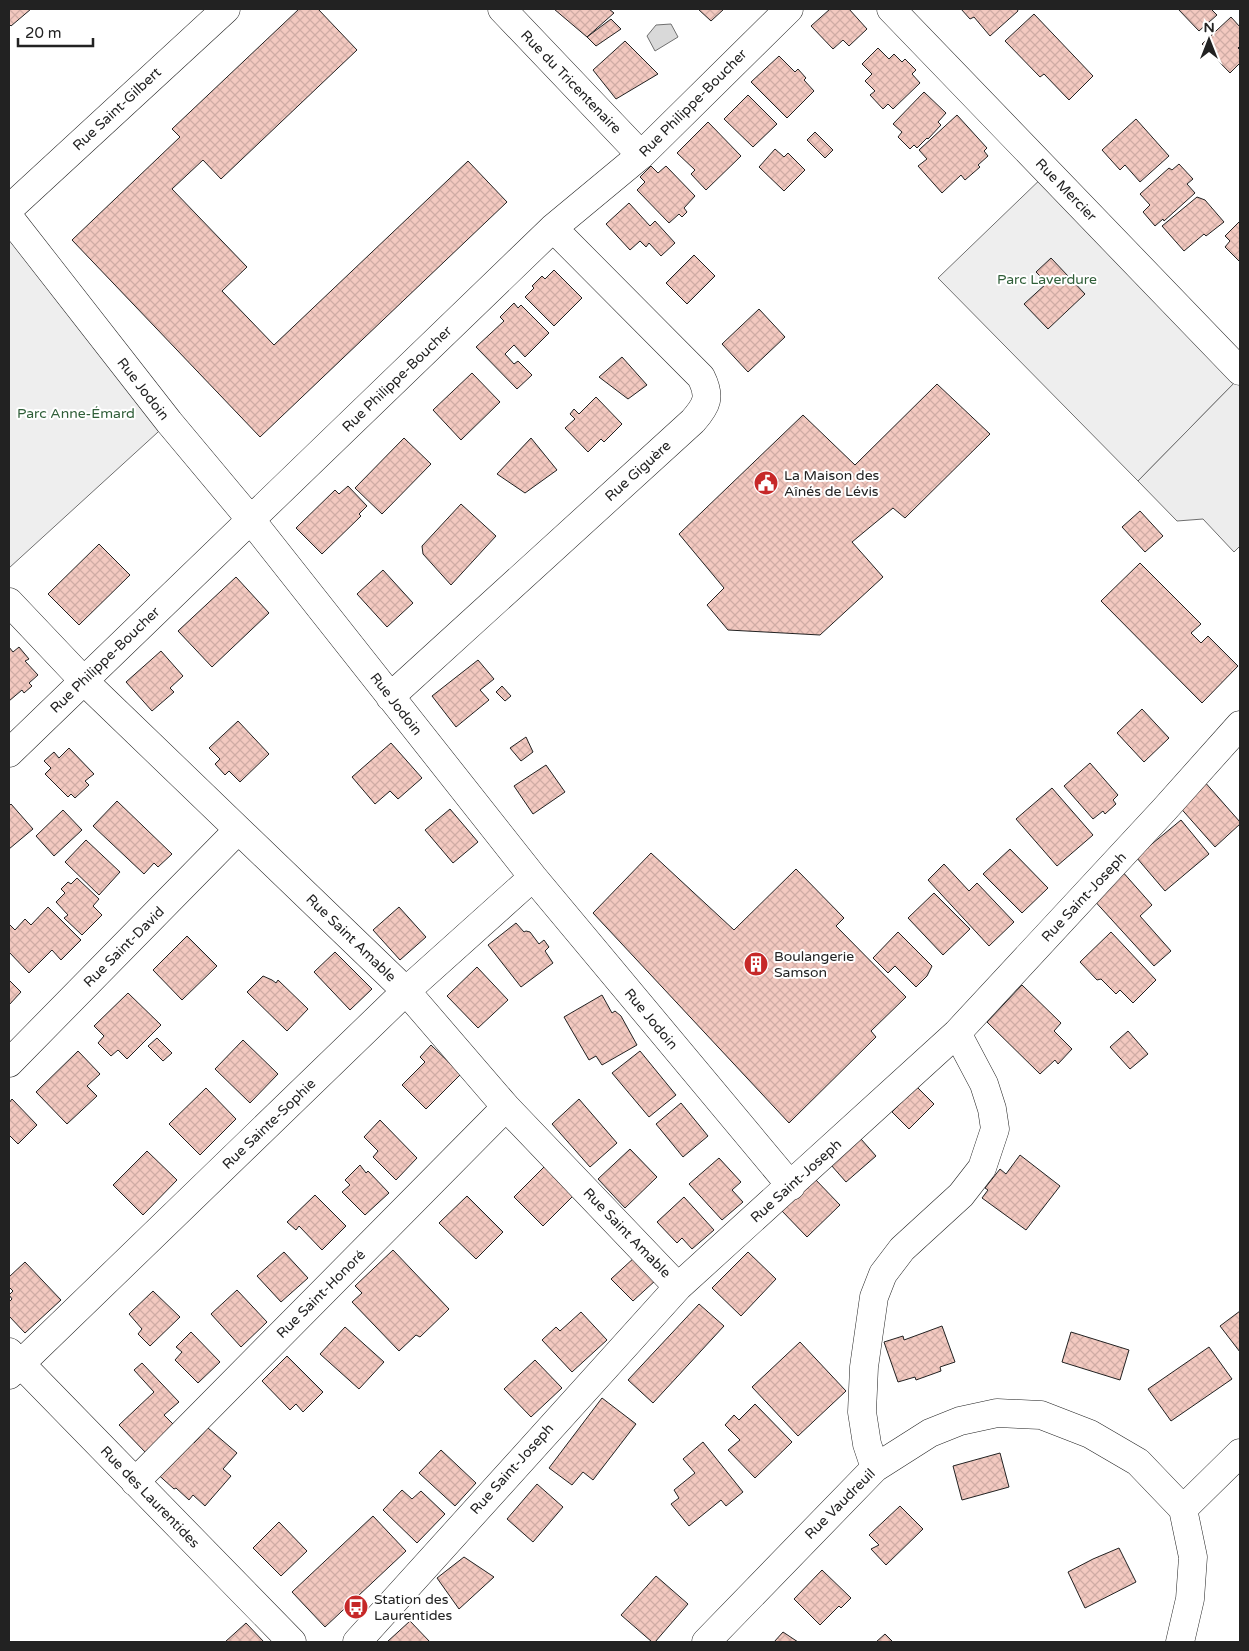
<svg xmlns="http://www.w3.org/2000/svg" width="1249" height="1651" font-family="'Varela Round',sans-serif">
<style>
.green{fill:#eee;stroke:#6f6f6f}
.parking{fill:#ededed;stroke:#6f6f6f}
.water{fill:#d9d9d9;stroke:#6f6f6f}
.building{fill:url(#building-cross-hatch);stroke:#222}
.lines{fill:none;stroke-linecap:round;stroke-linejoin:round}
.minor-casing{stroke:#222;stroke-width:29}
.minor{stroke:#fff;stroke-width:28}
.labels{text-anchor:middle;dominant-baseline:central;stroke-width:4;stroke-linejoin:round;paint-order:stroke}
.street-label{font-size:14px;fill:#222;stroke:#fff}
.park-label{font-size:14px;fill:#2f5e38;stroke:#fff}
.poi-label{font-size:14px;fill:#222;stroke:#fff;text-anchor:start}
</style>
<defs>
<pattern id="building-cross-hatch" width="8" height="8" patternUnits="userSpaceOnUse" patternTransform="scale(1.25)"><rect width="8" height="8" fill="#f3c9c0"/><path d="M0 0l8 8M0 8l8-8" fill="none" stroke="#d0aca5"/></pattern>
</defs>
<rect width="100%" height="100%" fill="#fff"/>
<!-- green -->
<path class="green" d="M1048,172L1240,377L1138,481L938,278Z
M9,217L169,422L9,568Z"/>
<!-- parking -->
<path class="parking" d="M1240,377V546L1234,552L1203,519L1177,521L1138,481Z"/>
<!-- water -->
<path class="water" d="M671,24L678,37L655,51L647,36L656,25Z"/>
<!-- building -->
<path class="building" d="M9,9H31L11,26L9,24Z
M299,9H318L357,50L221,179L203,160L172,189L247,267L222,291L274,345L468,161L507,202L260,437L72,240L180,137L172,129Z
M554,9H609L614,13L587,37Z
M698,9H724L711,21Z
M830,9H849L867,29L849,46L843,40L833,49L811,26Z
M961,9H1017L1018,11L990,36L974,17L970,19Z
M1178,9H1211L1217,15L1199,31Z
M1034,14L1093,76L1069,100L1044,74L1040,77L1005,41Z
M1231,17L1240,27V46L1238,48L1240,50V63L1230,73L1202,44Z
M611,19L621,29L596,46L587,37Z
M625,41L658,74L616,99L593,70Z
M878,48L889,59L894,54L902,62L905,59L916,70L912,74L920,83L893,109L888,104L883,109L870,95L875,91L865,81L872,74L862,64Z
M779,56L795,72L798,69L806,78L804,80L814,91L787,118L751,82Z
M924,92L946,113L938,122L941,125L928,139L927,138L917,148L914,145L910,149L898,137L902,132L893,124Z
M748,95L777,124L753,147L724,119Z
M957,115L987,148L984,151L988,156L978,165L980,167L965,180L961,175L942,193L918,166L927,159L919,150Z
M1136,119L1169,156L1140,182L1125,165L1120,170L1102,150Z
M708,122L741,156L706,190L691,174L695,170L677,153Z
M815,132L833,150L825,158L807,140Z
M775,149L784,157L788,153L805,170L784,191L759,167Z
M1179,164L1193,179L1187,184L1195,193L1164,221L1163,219L1155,226L1143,212L1150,205L1140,194L1169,168L1172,170Z
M651,166L658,173L666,166L695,196L684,208L687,212L682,217L679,214L669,223L637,190L645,182L640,177Z
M1197,197L1205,200L1224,222L1206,236L1204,234L1184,251L1162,226Z
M629,203L650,226L655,221L675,243L661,256L649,243L646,247L640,241L630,250L606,224Z
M1240,221V262L1225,247L1230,241L1225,236Z
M694,255L715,276L687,304L666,283Z
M1051,258L1085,294L1048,329L1024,304L1047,283L1036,272Z
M554,270L582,298L554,326L525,297L534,288L532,286L542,276L545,279Z
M514,303L518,308L521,305L549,333L525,357L514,345L505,354L514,364L518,361L532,375L517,389L476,347L504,321L500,317Z
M759,309L785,337L748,372L722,344Z
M622,357L647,385L628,399L599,377Z
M472,373L500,402L461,440L433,410Z
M937,384L990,434L905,518L893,508L852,542L883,577L820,635L728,630L707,605L724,588L679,534L803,415L855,465Z
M596,397L622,424L604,442L601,439L588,452L565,428L575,419L570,414L574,409L579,414Z
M404,438L431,464L382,514L355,488Z
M531,438L557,470L525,493L497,474Z
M348,486L367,506L359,514L361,516L322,554L296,528L335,490L339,494Z
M461,504L496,536L451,585L423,554L422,546Z
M1140,511L1163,536L1145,552L1122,527Z
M99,544L130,575L79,625L48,594Z
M1140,563L1201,624L1191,633L1201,643L1208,636L1238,666L1202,703L1101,601Z
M383,570L413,603L387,627L357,594Z
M236,577L269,613L212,667L178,631Z
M9,647L13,652L19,647L29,659L25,661L38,675L29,683L32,686L24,693L22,690L9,701Z
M161,651L183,676L170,688L174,692L152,711L126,682Z
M478,660L494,679L480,690L489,700L456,727L432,696Z
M502,686L511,696L505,701L496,692Z
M1142,709L1169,738L1144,762L1117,733Z
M238,721L269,754L240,782L229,771L225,775L215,764L220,759L209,748Z
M526,737L533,752L521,761L510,748Z
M391,743L422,778L398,799L390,791L375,804L352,777Z
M69,748L94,774L85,781L89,785L75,798L71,794L68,797L45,774L51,768L44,761L54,752L59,758Z
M1090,763L1118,795L1113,800L1116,804L1105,814L1103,811L1093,819L1064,786Z
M546,765L565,792L533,814L514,786Z
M1203,780L1240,822V824L1215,847L1177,804Z
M1052,788L1093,835L1057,866L1016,819Z
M117,801L172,854L158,867L154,863L144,874L93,826Z
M11,804L33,829L9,849V806Z
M450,809L478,842L453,863L425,830Z
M63,810L82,830L54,856L36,836Z
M1181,820L1209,854L1165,891L1136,857Z
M86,840L120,872L99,895L65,862Z
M1010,849L1048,888L1022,913L983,874Z
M651,853L734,930L796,869L844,918L836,926L906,997L871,1031L876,1037L789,1123L593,913Z
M944,864L969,891L977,883L1014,922L989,946L928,880Z
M1121,870L1152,905L1140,916L1171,951L1154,966L1091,897Z
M77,878L99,899L93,906L102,915L82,935L64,918L68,915L56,902L65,893L61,889L68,882L71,884Z
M934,893L970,929L943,955L908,918Z
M48,907L81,940L61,960L52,950L29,973L9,952V924L15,930L25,919L31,925Z
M399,907L426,937L400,960L373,930Z
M516,923L524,932L526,931L530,932L539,944L544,940L549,947L545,951L553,963L521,987L488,945Z
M898,932L932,966L927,976L916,987L895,966L888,973L873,958Z
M1111,932L1156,980L1133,1003L1120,990L1116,994L1101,979L1097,980L1080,962Z
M187,936L217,966L182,1000L153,970Z
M335,952L372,989L350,1010L314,972Z
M477,967L508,1000L478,1028L447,996Z
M263,976L272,980L276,983L278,980L308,1009L287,1031L247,992Z
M9,980L21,992L9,1005Z
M1022,985L1061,1023L1054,1031L1072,1049L1058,1064L1055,1060L1040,1074L987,1022Z
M128,993L161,1025L127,1059L118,1050L111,1056L98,1043L104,1036L94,1026Z
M602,995L612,1013L615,1011L621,1016L637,1045L602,1065L596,1056L589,1060L564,1017Z
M1128,1031L1148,1054L1130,1069L1110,1047Z
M157,1038L172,1053L163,1061L148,1046Z
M243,1040L278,1074L250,1103L215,1069Z
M431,1045L461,1074L426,1109L402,1085L425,1062L420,1057Z
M78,1051L100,1074L87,1086L97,1096L67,1124L36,1092Z
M640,1051L676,1095L649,1117L612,1073Z
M917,1087L934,1104L909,1129L892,1112Z
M206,1088L236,1119L200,1155L169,1124Z
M12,1099L37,1125L18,1144L9,1135V1103Z
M579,1099L617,1143L590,1167L552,1124Z
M681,1103L708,1136L683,1157L656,1124Z
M380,1120L417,1158L396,1180L373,1157L378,1151L364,1137Z
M861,1139L876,1156L846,1182L831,1165Z
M630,1149L657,1177L625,1208L598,1179Z
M147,1151L177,1180L143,1215L113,1185Z
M1020,1155L1060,1186L1026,1230L982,1198L988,1190L985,1188L1000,1169L1006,1174Z
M719,1158L741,1182L732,1190L743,1202L722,1220L689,1184Z
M360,1165L366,1173L368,1171L389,1193L365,1215L342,1192L350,1185L345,1180Z
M545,1166L574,1195L543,1226L514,1197Z
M814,1178L840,1205L807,1237L781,1210Z
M315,1195L346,1226L322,1250L299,1226L296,1230L287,1222Z
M467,1196L503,1232L476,1259L439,1223Z
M684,1197L714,1230L692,1249L682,1238L677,1243L657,1222Z
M393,1250L449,1309L420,1337L416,1335L399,1351L352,1302L362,1293L355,1286Z
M284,1252L308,1278L281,1302L257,1276Z
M748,1252L776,1279L741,1316L712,1288Z
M635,1257L656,1280L633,1301L611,1279Z
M25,1262L61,1300L25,1333L9,1316V1302L12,1299L9,1295L13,1291L9,1287V1277Z
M237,1290L267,1322L241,1347L211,1314Z
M153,1291L180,1317L150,1346L138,1334L142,1329L129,1314Z
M699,1304L724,1326L653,1403L628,1380Z
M1240,1311V1352L1220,1326Z
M581,1312L607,1340L572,1372L542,1340L556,1327L560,1331Z
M942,1326L955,1362L940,1367L941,1371L916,1380L915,1377L898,1382L884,1342L903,1336L904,1340Z
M345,1327L384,1362L359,1389L320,1354Z
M191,1332L220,1362L198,1383L175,1360L182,1352L176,1347Z
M1071,1332L1129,1350L1120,1380L1062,1362Z
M800,1342L846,1391L798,1436L752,1387Z
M1209,1347L1232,1379L1171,1421L1148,1389Z
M287,1356L323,1392L303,1412L296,1404L290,1410L262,1381Z
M535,1360L562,1388L531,1417L504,1389Z
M142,1363L179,1402L164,1415L176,1427L147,1454L119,1425L154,1392L134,1370Z
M602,1398L636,1424L593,1480L583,1472L572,1485L549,1468Z
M755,1404L792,1442L755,1478L728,1450L740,1440L725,1425L734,1415L739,1420Z
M208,1428L237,1453L223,1469L231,1476L205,1506L193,1495L189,1500L176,1488L174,1489L153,1470L185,1435L194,1443Z
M703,1442L743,1492L726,1506L721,1500L689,1526L671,1504L679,1498L674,1490L695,1473L683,1459Z
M441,1450L476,1483L455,1506L419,1473Z
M1000,1453L1009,1487L962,1500L953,1466Z
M537,1484L563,1507L533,1542L507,1519Z
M402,1490L412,1499L421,1491L445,1514L417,1543L383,1510Z
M900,1506L923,1529L886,1565L871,1549L879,1545L869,1535Z
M373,1516L406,1551L325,1627L292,1592Z
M279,1522L307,1551L281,1576L253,1548Z
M1119,1548L1136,1582L1085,1608L1068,1572L1093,1559Z
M464,1557L494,1577L459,1609L437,1578Z
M822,1570L851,1598L841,1608L839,1606L820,1625L794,1599Z
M656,1576L688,1604L655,1642H652L621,1615Z
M410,1621L430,1642H387Z
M246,1623L264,1642H225Z
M783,1632L798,1642H774Z
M885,1634L893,1642H876Z"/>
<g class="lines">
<defs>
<path id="minor" d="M502,9L641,155
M891,9L1240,371
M9,209L226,9
M9,217L169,422L251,520L533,877L791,1186
M9,602L83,680L406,991L506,1107L678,1287
M390,697L693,421C707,405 711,397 701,377L553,228
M9,753L553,228L641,155L789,9
M9,1063L238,830
M9,1352L292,1642
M9,1375L406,991L533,877
M875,1468L867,1444L862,1412L864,1367L874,1297L883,1274L902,1249L961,1195L982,1168L995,1129L992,1109L984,1084L957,1033
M135,1482L506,1107
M1183,1509L1240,1453
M357,1642L678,1287L957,1033L1164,810L1240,725
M706,1642L875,1468L930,1433L960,1421L997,1413L1041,1415L1090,1434L1138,1462L1183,1509
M1180,1642L1190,1599L1193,1557L1183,1509"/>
</defs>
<!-- minor casing -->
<use href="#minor" class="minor-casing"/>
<!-- minor -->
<use href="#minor" class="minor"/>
</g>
<!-- icons -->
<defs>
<symbol id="civic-disc" viewBox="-11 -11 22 22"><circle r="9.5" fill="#c62828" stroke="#fff"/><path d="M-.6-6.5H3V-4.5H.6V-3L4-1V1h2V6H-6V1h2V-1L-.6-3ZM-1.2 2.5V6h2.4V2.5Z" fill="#fff"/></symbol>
<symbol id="building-disc" viewBox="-11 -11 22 22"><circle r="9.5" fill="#c62828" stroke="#fff"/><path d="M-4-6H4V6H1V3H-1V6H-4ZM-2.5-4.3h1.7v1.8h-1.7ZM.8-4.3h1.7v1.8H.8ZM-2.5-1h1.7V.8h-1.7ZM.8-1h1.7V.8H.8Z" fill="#fff"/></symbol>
<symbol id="bus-disc" viewBox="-11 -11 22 22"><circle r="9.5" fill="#c62828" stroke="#fff"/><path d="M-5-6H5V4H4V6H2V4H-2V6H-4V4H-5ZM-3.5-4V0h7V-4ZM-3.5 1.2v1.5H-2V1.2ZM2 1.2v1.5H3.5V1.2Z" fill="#fff"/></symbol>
</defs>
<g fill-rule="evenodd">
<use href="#civic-disc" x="752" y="469" width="28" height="28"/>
<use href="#building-disc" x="742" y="950" width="28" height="28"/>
<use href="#bus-disc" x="342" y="1593" width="28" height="28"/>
</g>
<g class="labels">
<!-- street labels -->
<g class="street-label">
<text transform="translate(571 82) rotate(46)">Rue du Tricentenaire</text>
<text transform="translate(693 103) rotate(-45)">Rue Philippe-Boucher</text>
<text transform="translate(117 109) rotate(-43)">Rue Saint-Gilbert</text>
<text transform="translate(1066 190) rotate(46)">Rue Mercier</text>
<text transform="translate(397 379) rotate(-44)">Rue Philippe-Boucher</text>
<text transform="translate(143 389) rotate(52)">Rue Jodoin</text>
<text transform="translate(638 471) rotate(-42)">Rue Giguère</text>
<text transform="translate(105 660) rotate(-44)">Rue Philippe-Boucher</text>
<text transform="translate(396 704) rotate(52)">Rue Jodoin</text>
<text transform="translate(1084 897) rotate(-47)">Rue Saint-Joseph</text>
<text transform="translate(351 938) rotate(44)">Rue Saint Amable</text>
<text transform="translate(124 947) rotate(-45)">Rue Saint-David</text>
<text transform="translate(651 1019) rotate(50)">Rue Jodoin</text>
<text transform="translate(269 1124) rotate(-44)">Rue Sainte-Sophie</text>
<text transform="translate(796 1181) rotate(-42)">Rue Saint-Joseph</text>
<text transform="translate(627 1233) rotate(46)">Rue Saint Amable</text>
<text transform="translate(321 1294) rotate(-45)">Rue Saint-Honoré</text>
<text transform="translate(512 1469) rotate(-48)">Rue Saint-Joseph</text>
<text transform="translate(150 1497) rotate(46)">Rue des Laurentides</text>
<text transform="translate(840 1504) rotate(-45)">Rue Vaudreuil</text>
</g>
<!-- park labels -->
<g class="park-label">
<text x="1047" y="279">Parc Laverdure</text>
<text x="76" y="413">Parc Anne-Émard</text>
</g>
<!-- poi labels -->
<g class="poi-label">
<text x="784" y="475">La Maison des<tspan x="784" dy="16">Aînés de Lévis</tspan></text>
<text x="774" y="956">Boulangerie<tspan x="774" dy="16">Samson</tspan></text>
<text x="374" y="1599">Station des<tspan x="374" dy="16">Laurentides</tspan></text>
</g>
</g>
<!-- border -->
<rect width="1249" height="1651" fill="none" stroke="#222222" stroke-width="20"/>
<!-- north arrow -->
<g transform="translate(1209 40)" stroke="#ffffff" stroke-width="4" paint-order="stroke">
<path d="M0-4L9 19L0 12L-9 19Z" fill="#222222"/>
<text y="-8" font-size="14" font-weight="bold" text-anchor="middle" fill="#222222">N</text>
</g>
<!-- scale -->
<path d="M18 38v8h75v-8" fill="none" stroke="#222222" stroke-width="2.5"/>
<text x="25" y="38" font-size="15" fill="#222222" stroke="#ffffff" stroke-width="4" paint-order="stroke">20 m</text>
</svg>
